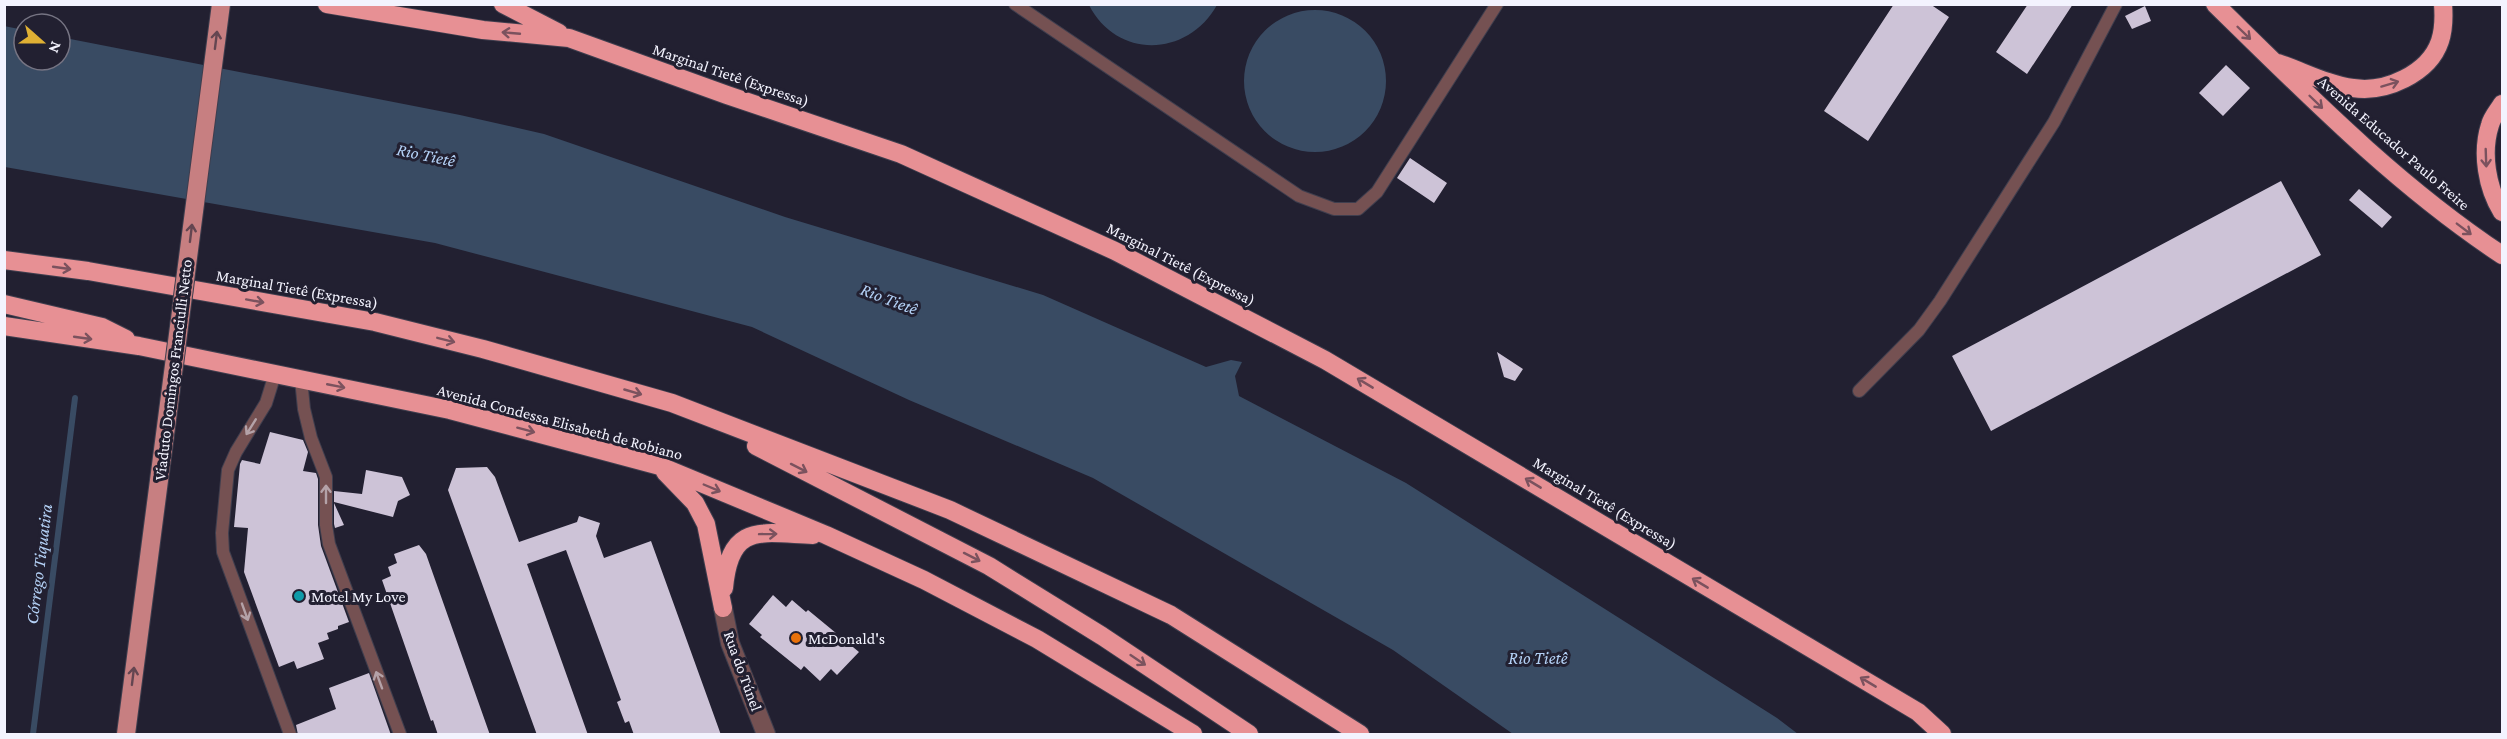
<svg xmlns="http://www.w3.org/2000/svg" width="2507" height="739" font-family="'Crimson Pro',serif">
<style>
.water{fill:#394b63}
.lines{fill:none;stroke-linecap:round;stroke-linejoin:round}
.stream{stroke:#394b63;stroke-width:6}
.building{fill:#cdc3d7}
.lane-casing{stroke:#3f3e4e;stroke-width:14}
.street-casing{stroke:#3f3e4e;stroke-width:20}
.highway-casing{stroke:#3f3e4e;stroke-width:20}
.lane{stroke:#755152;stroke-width:12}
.street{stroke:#755152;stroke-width:18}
.highway{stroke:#e79094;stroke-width:18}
.primary-bridge-casing{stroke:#3f3e4e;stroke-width:20;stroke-linecap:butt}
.primary-bridge{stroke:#c77f81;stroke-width:18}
.oneway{stroke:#7b525e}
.oneway2{stroke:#644651}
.oneway3{stroke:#b4a2a8}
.culture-dot{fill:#0f9aa8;stroke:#222031;stroke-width:2}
.food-dot{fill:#e8710a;stroke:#222031;stroke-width:2}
.labels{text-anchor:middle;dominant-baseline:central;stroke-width:6;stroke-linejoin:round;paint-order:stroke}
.street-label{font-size:16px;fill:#f3f3fe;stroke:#222031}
.poi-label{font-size:16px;fill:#f3f3fe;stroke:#222031;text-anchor:start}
.water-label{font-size:18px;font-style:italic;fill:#b4d1f6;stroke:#222031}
</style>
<rect width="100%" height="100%" fill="#222031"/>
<!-- water -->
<path class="water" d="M1089,5H1217C1188,57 1117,60 1089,5Z
M1244 81a71 71 0 1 1 142 0a71 71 0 1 1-142 0Z
M4,26L24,30V60H60V37L460,115L544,134L785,217L1043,295L1206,367L1231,360L1242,362L1235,376L1239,396L1406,483L1777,718L1798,734H1513L1393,650L1093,478L909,400L752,327L435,243L5,167Z"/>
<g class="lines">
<!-- stream -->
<path class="stream" d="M33,734L75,398"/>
</g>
<!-- building -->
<path class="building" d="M1894,4H1930L1949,17L1868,141L1824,111Z
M2028,4H2073L2027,74L1996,52Z
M2145,6L2151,21L2132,29L2125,16Z
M2226,65L2250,88L2223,116L2199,93Z
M1410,158L1447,183L1434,203L1397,178Z
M2281,181L2321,255L1991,431L1952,356Z
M2359,189L2392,217L2382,228L2349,200Z
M1497,352L1523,369L1515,381L1504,377Z
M270,432L303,440L308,452L303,471L316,473L318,479V525L321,546L349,622L338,626V629L327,633L329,639L318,643L324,659L297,669L294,661L279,667L244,572L248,528L234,527L240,464L242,460L260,464Z
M487,467L495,477L519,542L577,522L579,516L600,523L596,536L604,558L651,541L721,735H634L629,721L625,723L617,702L621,700L566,550L527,564L588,735H537L448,490L456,468Z
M366,470L402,477L410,495L398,501L393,517L334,502V491L362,494Z
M334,503L344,525L335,528L334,524Z
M419,545L426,554L490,735H438L433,720L431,721L382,580L391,576L388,567L397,563L394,554Z
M773,595L786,607L792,600L806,612L808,610L859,652L837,675L831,669L820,681L804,666L801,670L760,637L762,635L749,624Z
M369,673L391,735H298L296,725L336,709L329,688Z"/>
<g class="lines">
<defs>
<path id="lane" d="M1015,4L1299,196L1334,209H1358L1377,192L1497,4
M275,374L266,403L236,452L228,470L222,533L223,552L290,734
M301,379L304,409L311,438L326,477V525L329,544L400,734
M1859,391L1919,330L1940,301L2054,122L2116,4"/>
<path id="street" d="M723,608L730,643L766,734"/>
<path id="highway" d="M327,4L483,30L569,38L727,95L901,154L1115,251L1325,360L1918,712L1942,734
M503,4L559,33
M2215,4C2306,93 2396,185 2502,255
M2278,63C2302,71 2328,85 2353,88C2385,93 2429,74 2440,41C2444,29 2444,17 2443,4
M2502,104C2498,111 2492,117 2490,125C2481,153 2487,188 2502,212
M4,260L88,271L375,322L483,349L672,403L950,510L1171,615L1360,734
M4,304L102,327L126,339
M4,326L139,346L450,410L660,466L826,535L924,580L1037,639L1193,734
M756,446L989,566L1102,636L1249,734
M665,472L695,503L706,524L723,608
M724,588C730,522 760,533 813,535"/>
</defs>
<!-- lane casing -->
<use href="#lane" class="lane-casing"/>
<!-- street casing -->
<use href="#street" class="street-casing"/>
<!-- highway casing -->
<use href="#highway" class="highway-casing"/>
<!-- lane -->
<use href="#lane" class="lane"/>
<!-- street -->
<use href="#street" class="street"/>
<!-- highway -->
<use href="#highway" class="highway"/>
<defs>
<path id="primary-bridge" d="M126,734L221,4"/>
</defs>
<!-- primary-bridge casing -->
<use href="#primary-bridge" class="primary-bridge-casing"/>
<!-- primary-bridge -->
<use href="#primary-bridge" class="primary-bridge"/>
</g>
<!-- one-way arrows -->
<defs><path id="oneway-shaft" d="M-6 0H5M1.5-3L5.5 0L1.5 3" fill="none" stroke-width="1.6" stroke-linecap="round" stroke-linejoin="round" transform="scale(1.5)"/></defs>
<g class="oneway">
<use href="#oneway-shaft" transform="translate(511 33) rotate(-175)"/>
<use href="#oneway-shaft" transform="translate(2244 33) rotate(44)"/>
<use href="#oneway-shaft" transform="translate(2390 84) rotate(-17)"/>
<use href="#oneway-shaft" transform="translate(2316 102) rotate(44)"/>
<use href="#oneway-shaft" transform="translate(2486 158) rotate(88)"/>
<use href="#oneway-shaft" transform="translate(2464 229) rotate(37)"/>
<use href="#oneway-shaft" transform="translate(62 268) rotate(8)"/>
<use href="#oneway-shaft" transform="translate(255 301) rotate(10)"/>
<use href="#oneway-shaft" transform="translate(83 338) rotate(8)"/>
<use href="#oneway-shaft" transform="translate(446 340) rotate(14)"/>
<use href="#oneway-shaft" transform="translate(1365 383) rotate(-149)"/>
<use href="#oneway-shaft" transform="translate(336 386) rotate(11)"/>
<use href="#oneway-shaft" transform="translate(633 392) rotate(16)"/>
<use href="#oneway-shaft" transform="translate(526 430) rotate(15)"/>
<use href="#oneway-shaft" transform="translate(799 468) rotate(27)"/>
<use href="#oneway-shaft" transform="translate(1533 483) rotate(-149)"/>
<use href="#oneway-shaft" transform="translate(712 488) rotate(23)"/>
<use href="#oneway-shaft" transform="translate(768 534) rotate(-1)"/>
<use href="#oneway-shaft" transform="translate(972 557) rotate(27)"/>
<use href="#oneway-shaft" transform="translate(1700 583) rotate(-149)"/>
<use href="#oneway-shaft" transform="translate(1138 660) rotate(34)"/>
<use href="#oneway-shaft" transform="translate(1868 682) rotate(-149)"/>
</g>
<g class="oneway2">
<use href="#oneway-shaft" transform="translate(216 40) rotate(-83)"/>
<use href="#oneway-shaft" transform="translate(191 233) rotate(-83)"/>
<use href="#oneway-shaft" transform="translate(133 676) rotate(-83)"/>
</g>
<g class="oneway3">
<use href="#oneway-shaft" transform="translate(251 427) rotate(122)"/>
<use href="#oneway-shaft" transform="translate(326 494) rotate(-90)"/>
<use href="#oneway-shaft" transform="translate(245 612) rotate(70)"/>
<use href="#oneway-shaft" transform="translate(379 680) rotate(-110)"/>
</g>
<!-- markers -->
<circle class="culture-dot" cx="299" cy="596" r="6"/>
<circle class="food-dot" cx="796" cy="638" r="6"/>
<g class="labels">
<!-- street labels -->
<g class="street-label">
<text transform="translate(731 75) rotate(19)">Marginal Tietê (Expressa)</text>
<text transform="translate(2394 143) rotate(41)">Avenida Educador Paulo Freire</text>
<text transform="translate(1181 264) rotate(27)">Marginal Tietê (Expressa)</text>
<text transform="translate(297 289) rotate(10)">Marginal Tietê (Expressa)</text>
<text transform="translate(173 370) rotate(-83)">Viaduto Domingos Franciulli Netto</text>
<text transform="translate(560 422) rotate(15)">Avenida Condessa Elisabeth de Robiano</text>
<text transform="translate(1605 503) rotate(31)">Marginal Tietê (Expressa)</text>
<text transform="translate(743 671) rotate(70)">Rua do Túnel</text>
</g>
<!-- poi labels -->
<g class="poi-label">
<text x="311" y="596">Motel My Love</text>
<text x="808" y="638">McDonald's</text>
</g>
<!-- water labels -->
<g class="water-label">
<text transform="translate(426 155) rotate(12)">Rio Tietê</text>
<text transform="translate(889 299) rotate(21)">Rio Tietê</text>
<text transform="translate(39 564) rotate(-83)">Córrego Tiquatira</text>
<text x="1538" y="658">Rio Tietê</text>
</g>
</g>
<!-- border -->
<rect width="2507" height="739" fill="none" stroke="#f3f3fe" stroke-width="12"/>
<!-- north arrow -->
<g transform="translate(42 42) rotate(111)"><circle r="28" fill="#222031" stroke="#767483" stroke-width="1.5"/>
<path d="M0-4.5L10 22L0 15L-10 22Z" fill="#dfb034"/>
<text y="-9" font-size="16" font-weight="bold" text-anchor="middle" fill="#f3f3fe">N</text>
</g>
</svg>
